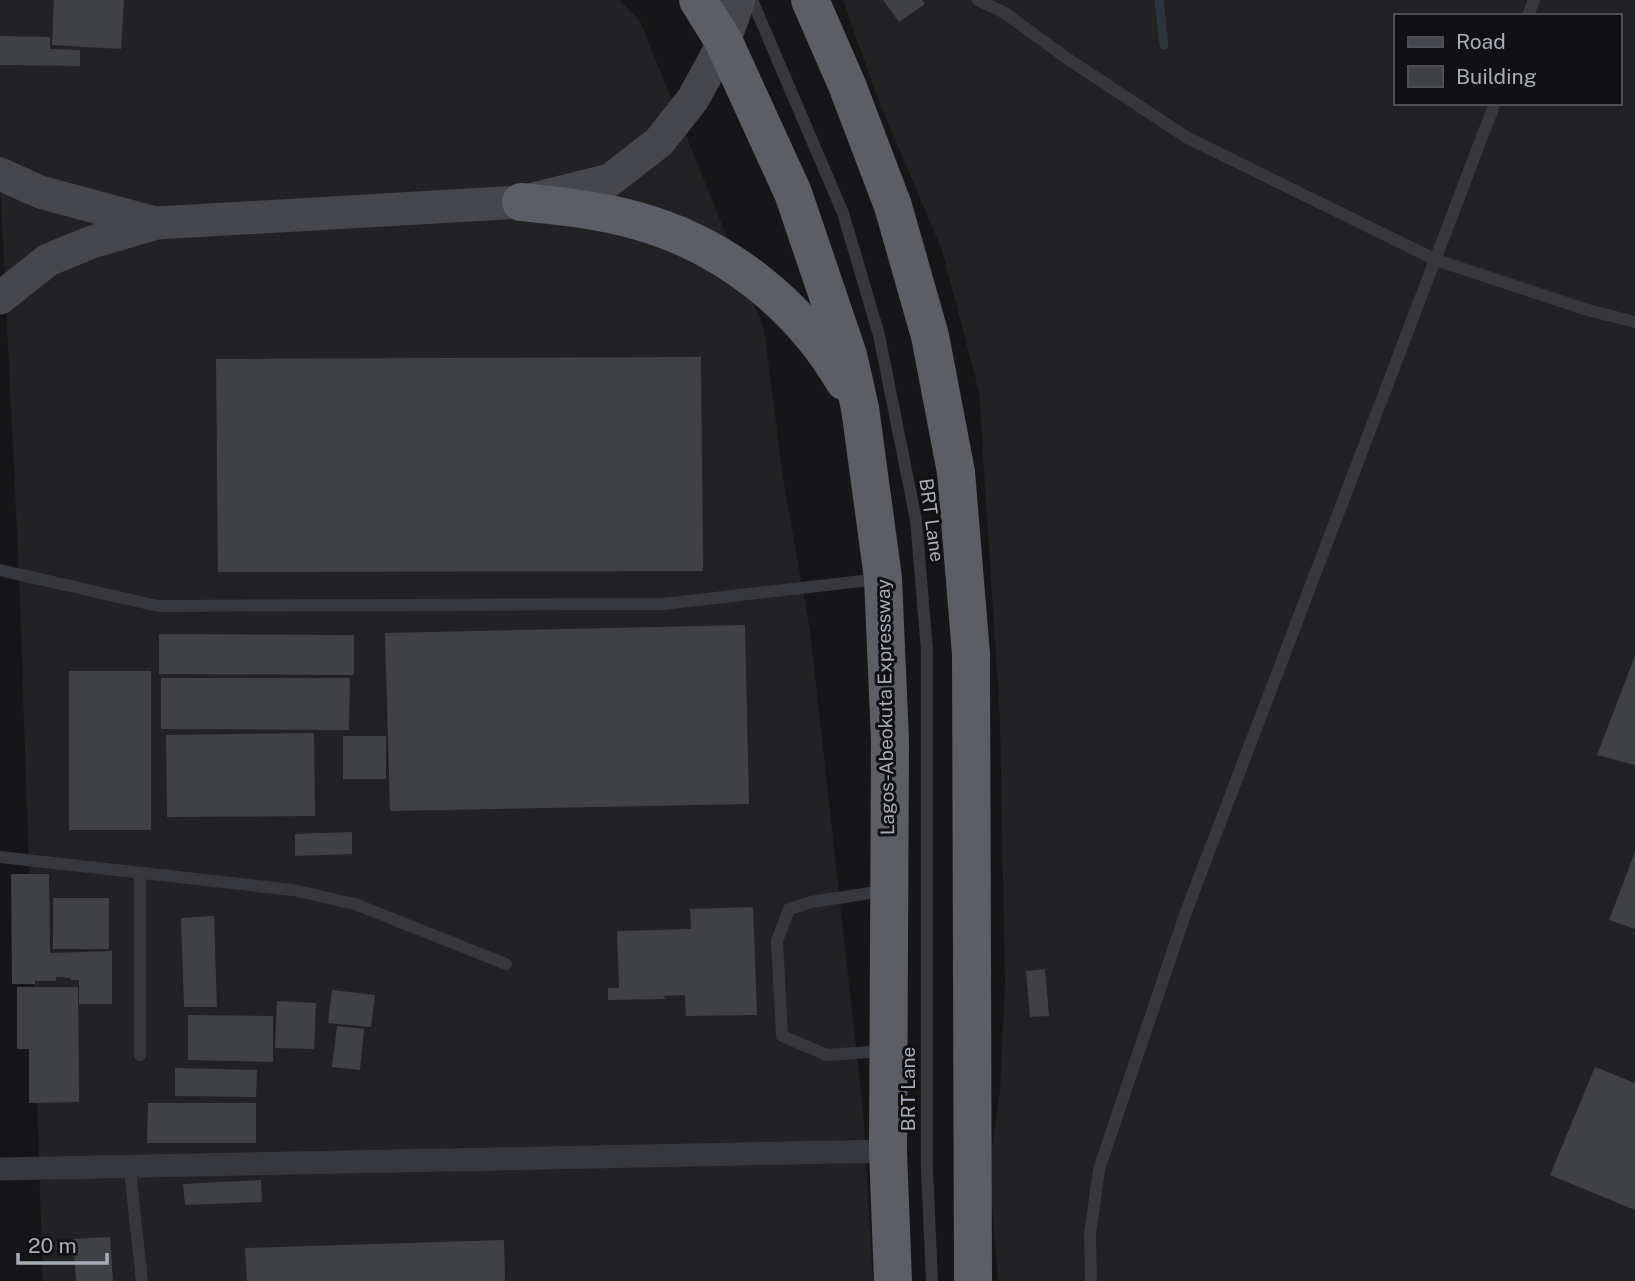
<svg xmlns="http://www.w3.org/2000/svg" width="1635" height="1281" font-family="'Public Sans',sans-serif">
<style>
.built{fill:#222225;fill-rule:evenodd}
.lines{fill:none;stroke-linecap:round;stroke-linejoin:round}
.stream{stroke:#2c353c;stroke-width:9}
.building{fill:#404145}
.service{stroke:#37383d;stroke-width:12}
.minor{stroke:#37383d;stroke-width:23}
.secondary{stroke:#45474d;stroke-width:33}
.trunk{stroke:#5b5e65;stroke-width:38}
.labels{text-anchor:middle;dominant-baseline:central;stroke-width:6;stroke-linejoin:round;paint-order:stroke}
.street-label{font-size:19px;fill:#a8adb8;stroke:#111113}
</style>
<rect width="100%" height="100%" fill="#161618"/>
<!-- built -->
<path class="built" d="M0,0H619L640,21L764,329L783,478L810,631L863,1111L873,1281H43L19,573L0,179Z
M843,0H1635V1281H998L989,1167L1000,1092L1005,983L1000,719L979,392L942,250L879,102ZM1395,16H1619V103H1395Z"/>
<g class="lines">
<!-- stream -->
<path class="stream" d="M1159,0L1164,45"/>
</g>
<!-- building -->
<path class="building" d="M54,0H124L121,49L52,45Z
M883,0H922L925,4L899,22Z
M0,36L50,37V49L80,50V66L0,65Z
M701,357L703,571L218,572L216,359Z
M745,625L749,804L390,811L385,633Z
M159,634L354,635V675L159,674Z
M1635,656V765L1597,755Z
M69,671H151V830H69Z
M161,678H350L349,730L161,729Z
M314,733L315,816L167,817L166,735Z
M343,736H386V779H343Z
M352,832V854L295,856V834Z
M1635,852V929L1609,920Z
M11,874H49L50,953L112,951V1004H79V980H71V978L56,977V981H35V984H12Z
M53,898H109V949H53Z
M753,907L757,1015L686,1016L685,995L664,996L665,999L608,1000V988H619L617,931L691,929L690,909Z
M214,916L217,1007H184L181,918Z
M1045,969L1049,1016L1030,1017L1026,971Z
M17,987H78L79,1102L29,1103V1049H17Z
M332,990L375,995L371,1027L328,1023Z
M277,1001L316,1003L314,1049L275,1048Z
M188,1015L273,1016V1062L188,1060Z
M337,1026L364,1029L360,1070L332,1067Z
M1595,1067L1635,1083V1210L1550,1175Z
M175,1068L257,1070L256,1097L175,1096Z
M148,1103H256V1143H147Z
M261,1180L262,1202L185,1205L183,1184Z
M110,1237L113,1281H76L73,1239Z
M504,1240L505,1281H247L245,1248Z"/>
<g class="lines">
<!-- service -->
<path class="service" d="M752,0L843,213L879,335L916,520L927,651V1169L932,1281
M978,0L1005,13L1065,57L1186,137L1436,260L1591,311L1635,322
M1528,16L1534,0
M0,570L158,606L663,604L879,579
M0,857L293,890L355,904L506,964
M884,891L811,902L789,909L777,941L782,1036L827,1055L884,1051
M140,1055V873
M134,1168L131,1181L142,1281
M1091,1281L1090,1235L1099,1169L1186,912L1495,103"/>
<!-- minor -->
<path class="minor" d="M0,1169L888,1151"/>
<!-- secondary -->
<path class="secondary" d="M0,174L40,192L155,223
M0,298L48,260L92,242L157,223L521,202L610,180L659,142L693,99L724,42L739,0"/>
<!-- trunk -->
<path class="trunk" d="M698,0L724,42L793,193L848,355L860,408L883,578L890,741L888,1151L893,1281
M810,0L847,85L893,206L930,336L956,472L971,654L973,1281
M521,202C560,206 600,210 638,221C724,245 799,304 844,381"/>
</g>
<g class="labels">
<!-- street labels -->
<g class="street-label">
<text transform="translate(932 520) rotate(82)">BRT Lane</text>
<text transform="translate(885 707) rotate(-91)">Lagos-Abeokuta Expressway</text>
<text transform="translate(908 1089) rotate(-90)">BRT Lane</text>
</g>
</g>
<!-- legend -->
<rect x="1394" y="14" width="228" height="91" fill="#111113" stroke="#4d4f55" stroke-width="2"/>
<rect x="1408" y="37" width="35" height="10" fill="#45474d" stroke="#4d4f55" stroke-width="2"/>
<text x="1456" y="49" font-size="21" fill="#a8adb8">Road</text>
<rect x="1408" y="66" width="35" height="21" fill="#404145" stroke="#4d4f55" stroke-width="2"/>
<text x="1456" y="84" font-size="21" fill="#a8adb8">Building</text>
<!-- scale -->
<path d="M18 1253v10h89v-10" fill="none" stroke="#a8adb8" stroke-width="3.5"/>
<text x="28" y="1253" font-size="21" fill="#a8adb8" stroke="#111113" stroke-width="5" paint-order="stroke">20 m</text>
</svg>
